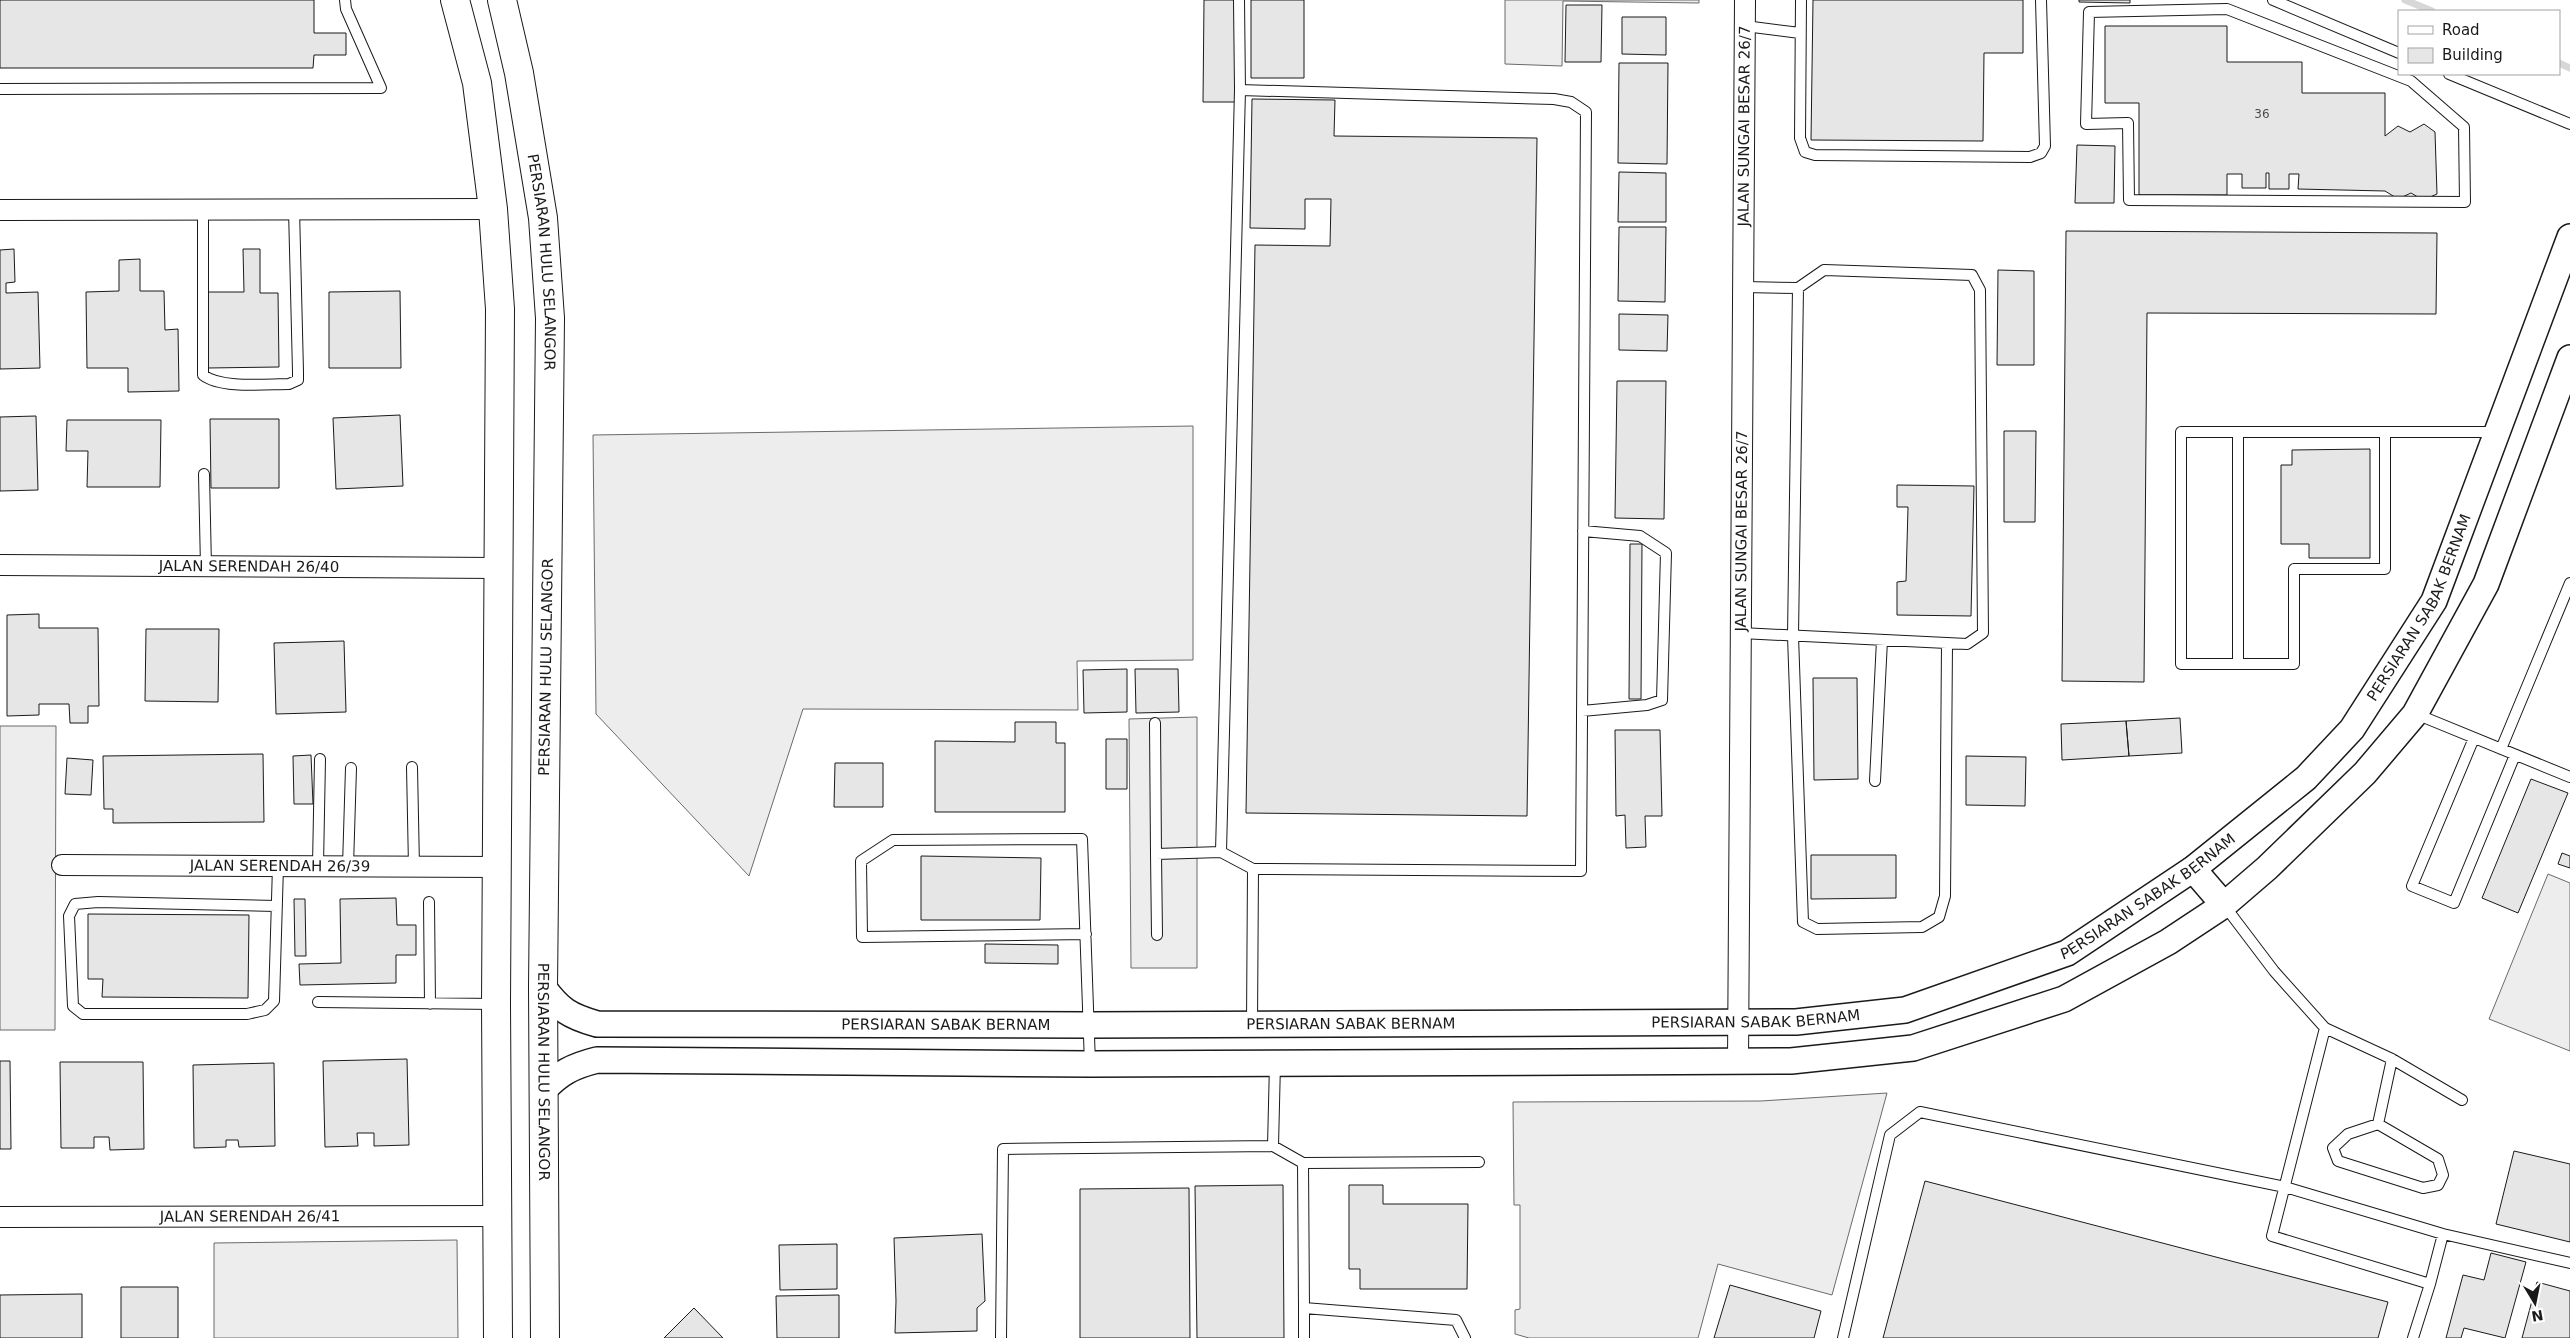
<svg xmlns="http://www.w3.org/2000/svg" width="2570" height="1338" font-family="'DejaVu Sans',sans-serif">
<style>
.built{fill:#ededed;stroke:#6a6a6a}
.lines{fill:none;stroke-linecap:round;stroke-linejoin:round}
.stream{stroke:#d7d7d7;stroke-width:7}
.building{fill:#e6e6e6;stroke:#1a1a1a}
.service-casing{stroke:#1a1a1a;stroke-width:12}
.minor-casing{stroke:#1a1a1a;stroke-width:22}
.tertiary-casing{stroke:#1a1a1a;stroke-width:28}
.primary-casing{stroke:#1a1a1a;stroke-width:30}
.service{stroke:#fff;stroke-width:10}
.minor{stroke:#fff;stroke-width:20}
.tertiary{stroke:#fff;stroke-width:25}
.primary{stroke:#fff;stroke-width:28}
.labels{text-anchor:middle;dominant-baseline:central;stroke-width:4;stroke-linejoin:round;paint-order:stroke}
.number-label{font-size:12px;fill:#4d4d4d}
.street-label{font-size:15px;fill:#1a1a1a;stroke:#fff}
</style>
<rect width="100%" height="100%" fill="#fff"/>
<!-- built -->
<path class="built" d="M1505,0H1699V3L1563,1L1562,66L1505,64Z
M1193,426V660L1077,661L1078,710L803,709L749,876L596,714L593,435Z
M1197,717V968H1131L1129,719Z
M0,726H56L55,1030H0Z
M2548,874L2570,883V1051L2489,1019Z
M1887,1093L1832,1295L1718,1264L1698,1338H1529L1515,1334V1310L1520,1309V1205H1514L1513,1102L1761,1101Z
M457,1240L458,1338H214V1243Z"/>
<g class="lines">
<!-- stream -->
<path class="stream" d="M2405,0L2432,11
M2559,63L2570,68"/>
</g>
<!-- building -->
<path class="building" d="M0,0H314V33H346V55H314L313,68H0Z
M1204,0H1237V102H1203Z
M1251,0H1304V78H1251Z
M1813,0H2023V53H1984L1983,141L1811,140Z
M2079,0H2130V3L2079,2Z
M1566,5H1602L1601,62H1565Z
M1622,17H1666V55L1622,54Z
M2105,26H2227V62H2302V93H2385V136L2398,126L2410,132L2424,124L2435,132L2437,194L2423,200L2411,193L2398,199L2385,191L2298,189L2299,174H2289V189H2269V173H2266V188H2242V174H2227V195H2139V103H2105Z
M1619,63H1668L1667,164L1618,163Z
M1252,99L1335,100L1334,136L1537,138L1527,816L1246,813L1255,245L1330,246L1331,199H1305V229L1250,228Z
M2077,145L2115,146L2114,203H2075Z
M1619,172L1666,173V222H1618Z
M1619,227H1666L1665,302L1618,301Z
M2066,231L2437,233L2436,314L2147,313L2144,682L2062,681Z
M14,249L15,282L6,283V293L38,292L40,368L0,369V250Z
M243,249H260V293H278L279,367L208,368L207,292H244Z
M140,259V291H164L165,330L178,329L179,391L128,392V368H87L86,292L119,291V260Z
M1998,270L2034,271V365H1997Z
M400,291L401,368H329V292Z
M1619,314L1668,315L1667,351L1619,350Z
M1617,381H1666L1664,519L1615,518Z
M400,415L403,486L336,489L333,418Z
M36,416L38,490L0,491V417Z
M210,419H279V488H211Z
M67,420H161L160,487H87L88,451H66Z
M2004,431H2036L2035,522H2004Z
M2370,449V558H2309V544H2281V465H2292V450Z
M1897,485L1974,486L1971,616L1897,615V582L1906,581L1908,507H1897Z
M1630,544H1642L1641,699H1629Z
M39,614V628H98L99,706H88V723H70L69,704H39V715L7,716V615Z
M146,629H219L218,702L145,701Z
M344,641L346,712L276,714L274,643Z
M1127,669V712L1084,713L1083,670Z
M1135,669H1178L1179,712L1136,713Z
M1813,678H1857L1858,779L1814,780Z
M2180,718L2182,753L2129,756L2126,721Z
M2126,721L2129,756L2062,760L2061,724Z
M1015,722H1056V743H1065V812H935V741L1015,742Z
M1615,730H1660L1662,816H1645L1646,847L1626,848L1625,815L1616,816Z
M1106,739H1127V789H1106Z
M263,754L264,822L113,823V809H104L103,756Z
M311,755L313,804H294L293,756Z
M1966,756L2026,757L2025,806L1966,805Z
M67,758L93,760L91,795L65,794Z
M835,763H883V807H834Z
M2531,779L2568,793L2518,913L2482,898Z
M2562,853L2570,856V868L2558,864Z
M1811,855H1896V898L1811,899Z
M921,856L1041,858L1040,920H921Z
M396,898L397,925H416V955H396V983L300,985L299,964L341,963L340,899Z
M294,899H305L306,956H295Z
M88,914L249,915L248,998L102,997L103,979H88Z
M985,944L1058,945V964L985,963Z
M407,1059L409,1145L374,1146V1133H357L358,1146L325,1147L323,1061Z
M0,1061H10L11,1149H0Z
M60,1062H143L144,1149L110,1150L109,1137H94V1148H61Z
M274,1063L275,1146L239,1147L238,1140H226V1147L194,1148L193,1065Z
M2514,1151L2570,1164V1242L2496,1224Z
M1925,1181L2388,1302L2378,1338H1883Z
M1283,1185L1284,1338H1197L1195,1186Z
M1349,1185H1383V1204H1468L1467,1289H1360V1269H1349Z
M1189,1188L1190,1338H1080V1189Z
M982,1234L985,1301L977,1308V1331L895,1333L896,1301L894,1238Z
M837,1244V1289L780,1290L779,1245Z
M2491,1253L2526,1262L2505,1338L2464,1328L2461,1338H2446L2463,1275L2484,1280Z
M2537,1282L2570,1291V1338H2522Z
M1730,1285L1821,1311L1814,1338H1714Z
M121,1287H178V1338H121Z
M82,1294V1338H0V1295Z
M839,1295V1338H777L776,1296Z
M694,1308L723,1338H664Z"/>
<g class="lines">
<defs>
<path id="service" d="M1239,0L1240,90L1221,852L1253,869
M1801,0L1800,138L1805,152L1815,155L2030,157L2041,153L2045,146L2041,0
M2273,0L2399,53
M2227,9L2411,81L2464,127L2465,202L2129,200L2128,123L2086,124L2089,12Z
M1745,26L1800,33
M2449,74L2570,124
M0,89L381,88L346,9L345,0
M1240,90L1554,99L1571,102L1586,112L1581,871L1253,869L1252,1024
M203,209V375C221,389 266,384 289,384L298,380V372L294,209
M1744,287L1798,288
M2238,432H2181V664H2294V569H2385V432
M204,474L206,567
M1741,633L1967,644L1983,633L1980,290L1972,275L1824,270L1798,288L1793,636L1803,922L1817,929L1922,927L1939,917L1945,896L1947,644
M2238,664V432H2496
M1582,711L1647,705L1662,700L1666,553L1640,536L1583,531
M2416,714L2570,777
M1155,723L1156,854
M2474,738L2412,886L2454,903L2515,755
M2501,749L2570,583
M412,767L414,867
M1875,781L1882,640
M318,866L320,759
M348,866L351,768
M429,902L430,1004
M2224,905L2274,971L2325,1028L2272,1236L2430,1284
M277,906L98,902L75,904L69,916L73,1006L83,1014H247L265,1010L274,1001L278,866
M1086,934L862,937L861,861L893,840L1082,839C1085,914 1088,989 1090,1064
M1157,935L1156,854L1221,852
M318,1002L495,1004
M2325,1028L2392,1059L2462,1100
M2378,1124L2438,1159L2443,1175L2438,1185L2423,1188L2338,1161L2333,1148L2348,1134Z
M2378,1124L2392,1059
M1273,1146L1275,1063
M1303,1163L1479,1162
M1304,1308V1338
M1001,1338L1003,1149L1273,1146L1303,1163L1304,1308L1456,1320L1465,1338
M1843,1338L1890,1135L1920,1112L2285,1187L2443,1234L2570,1263
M2413,1338L2430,1284L2443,1234"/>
<g id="minor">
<path d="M0,210L493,209"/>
<path id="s1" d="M0,565L498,568"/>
<path id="s2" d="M62,865L497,867"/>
<path id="s3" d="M1738,1062L1745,0"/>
<path id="s4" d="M0,1217L499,1216"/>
</g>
<g id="tertiary">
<path d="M2193,869L2224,905"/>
<path id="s5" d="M543,987C560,1010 569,1016 597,1024L1089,1025L1796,1022L1905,1010L2067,953L2193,869L2306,778L2352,729L2434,601L2570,237"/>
<path d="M543,1091C559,1073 573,1066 597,1060L1090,1064L1791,1061L1913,1048L2064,999L2168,942L2224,905L2267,868L2365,773L2415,714L2486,584L2570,358"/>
</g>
<g id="primary">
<path d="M455,0L477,83L493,209L500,309L496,1004L498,1338"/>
<path id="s6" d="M502,0L519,73L543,218L550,318L543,987L545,1338"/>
</g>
</defs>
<!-- service casing -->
<use href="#service" class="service-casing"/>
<!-- minor casing -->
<use href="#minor" class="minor-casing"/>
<!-- tertiary casing -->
<use href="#tertiary" class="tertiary-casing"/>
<!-- primary casing -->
<use href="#primary" class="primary-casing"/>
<!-- service -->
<use href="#service" class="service"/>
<!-- minor -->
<use href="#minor" class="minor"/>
<!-- tertiary -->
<use href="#tertiary" class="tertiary"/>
<!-- primary -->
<use href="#primary" class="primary"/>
</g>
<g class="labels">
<!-- number labels -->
<g class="number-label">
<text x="2262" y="114">36</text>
</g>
<!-- street labels -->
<g class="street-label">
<text stroke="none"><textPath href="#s3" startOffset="936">JALAN SUNGAI BESAR 26/7</textPath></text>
<text stroke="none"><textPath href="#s6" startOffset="266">PERSIARAN HULU SELANGOR</textPath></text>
<text stroke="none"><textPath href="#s3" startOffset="531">JALAN SUNGAI BESAR 26/7</textPath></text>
<text stroke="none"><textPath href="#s1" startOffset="249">JALAN SERENDAH 26/40</textPath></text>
<text stroke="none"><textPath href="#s5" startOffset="2051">PERSIARAN SABAK BERNAM</textPath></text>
<text transform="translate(546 667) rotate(-89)">PERSIARAN HULU SELANGOR</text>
<text stroke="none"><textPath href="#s2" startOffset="218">JALAN SERENDAH 26/39</textPath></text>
<text stroke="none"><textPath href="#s5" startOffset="1646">PERSIARAN SABAK BERNAM</textPath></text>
<text stroke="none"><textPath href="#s5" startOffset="1226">PERSIARAN SABAK BERNAM</textPath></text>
<text stroke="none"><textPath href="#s5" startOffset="821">PERSIARAN SABAK BERNAM</textPath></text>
<text stroke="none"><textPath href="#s5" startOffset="416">PERSIARAN SABAK BERNAM</textPath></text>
<text stroke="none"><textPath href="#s6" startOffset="1076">PERSIARAN HULU SELANGOR</textPath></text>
<text stroke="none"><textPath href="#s4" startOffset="250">JALAN SERENDAH 26/41</textPath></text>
</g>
</g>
<!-- legend -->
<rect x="2398" y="10" width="162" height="65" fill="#ffffff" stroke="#a3a3a3"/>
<rect x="2408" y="26" width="25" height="8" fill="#ffffff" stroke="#a3a3a3"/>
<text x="2442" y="35" font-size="15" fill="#1a1a1a">Road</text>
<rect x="2408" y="48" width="25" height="15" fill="#e6e6e6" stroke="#a3a3a3"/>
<text x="2442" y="60" font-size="15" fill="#1a1a1a">Building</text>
<!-- north arrow -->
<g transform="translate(2535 1303) rotate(170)" stroke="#ffffff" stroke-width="4" paint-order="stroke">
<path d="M0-4L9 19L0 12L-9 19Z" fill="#1a1a1a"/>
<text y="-8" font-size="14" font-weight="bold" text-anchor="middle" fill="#1a1a1a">N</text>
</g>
</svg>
